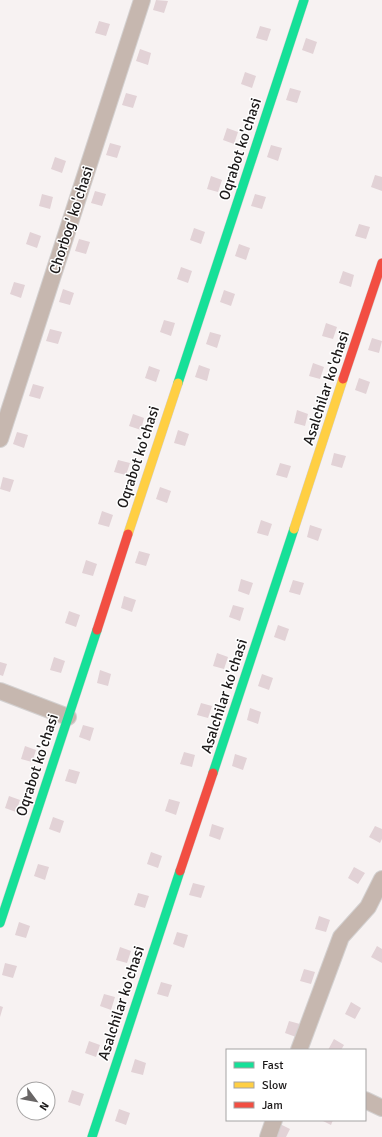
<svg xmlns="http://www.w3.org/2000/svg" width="382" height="1137" font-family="Signika,sans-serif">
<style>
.building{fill:#e2d2d6}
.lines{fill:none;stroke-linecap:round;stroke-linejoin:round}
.street-casing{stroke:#d3d0d0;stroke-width:18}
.fast-casing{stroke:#d3d0d0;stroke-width:10}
.slow-casing{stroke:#d3d0d0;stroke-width:10}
.jam-casing{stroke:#d3d0d0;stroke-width:10}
.street{stroke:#c6b7af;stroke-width:16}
.fast{stroke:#16e098;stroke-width:9}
.slow{stroke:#ffcf43;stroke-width:9}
.jam{stroke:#f24e42;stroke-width:9}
.labels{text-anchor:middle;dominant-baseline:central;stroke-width:3;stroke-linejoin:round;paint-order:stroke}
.street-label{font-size:15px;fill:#1d1a1a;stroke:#fff}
</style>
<rect width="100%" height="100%" fill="#f7f2f2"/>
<!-- building -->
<path class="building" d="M156,0L168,1L164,13L153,10Z
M99,21L110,24L106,36L95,33Z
M260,26L271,29L267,41L256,38Z
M306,38L317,42L313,54L302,50Z
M140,49L151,53L148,65L136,61Z
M245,72L256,76L252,88L241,84Z
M290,88L301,91L297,103L286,100Z
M126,93L137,96L133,108L122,105Z
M227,128L238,132L234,144L223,140Z
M110,143L121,146L117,158L106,155Z
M271,145L282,148L278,161L267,157Z
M55,157L66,161L62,173L51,169Z
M375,175L382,177V191L371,187Z
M211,176L222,180L218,192L207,189Z
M95,191L106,194L102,206L91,203Z
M42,194L53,197L50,209L39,206Z
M255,194L266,197L262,209L251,206Z
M359,224L370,227L366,239L355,236Z
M194,228L205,232L201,244L190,240Z
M30,232L41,236L37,248L26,244Z
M79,239L90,242L86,254L75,251Z
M239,244L250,248L246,260L235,256Z
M181,267L192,271L188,283L177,279Z
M343,271L354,275L351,287L339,283Z
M14,282L25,285L21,298L10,294Z
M63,289L74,293L70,305L59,302Z
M224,290L235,294L231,306L220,302Z
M164,320L175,323L171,336L160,332Z
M326,323L337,327L333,339L322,336Z
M50,329L62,332L58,344L46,341Z
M210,332L221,335L217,348L206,344Z
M372,338L382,341L379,353L368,350Z
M313,363L324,367L320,379L309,376Z
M199,365L210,369L207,381L195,377Z
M149,366L160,370L156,382L145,378Z
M359,378L370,382L366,394L355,390Z
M33,384L44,387L40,399L29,396Z
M297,410L308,414L305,426L294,423Z
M133,414L144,418L141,430L129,426Z
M178,430L189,434L185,446L174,443Z
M17,432L28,435L24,448L13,444Z
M334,453L346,456L342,468L331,465Z
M118,460L130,463L126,475L114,472Z
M280,463L291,466L287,478L276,475Z
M3,477L14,480L10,492L0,489Z
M160,487L171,491L167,503L156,499Z
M102,511L113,515L109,527L98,524Z
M261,520L272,524L268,536L257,533Z
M310,525L322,529L318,541L307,537Z
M139,551L150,554L146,566L135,563Z
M86,560L97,564L93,576L82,573Z
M241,579L253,583L249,595L238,591Z
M293,580L304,583L300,595L289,592Z
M124,596L136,600L132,612L121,608Z
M233,605L244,608L240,621L229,617Z
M69,611L80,615L76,627L65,623Z
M278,625L289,629L285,641L274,637Z
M217,653L228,657L224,669L213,666Z
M54,657L65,661L61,673L50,670Z
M0,662L7,664L3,676L0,675Z
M100,670L111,674L108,686L97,683Z
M262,674L273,678L269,690L258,686Z
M201,703L212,706L208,718L197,715Z
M250,708L261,712L258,724L247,720Z
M83,725L94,728L90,741L79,737Z
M25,746L36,750L32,762L21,759Z
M184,752L195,755L192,767L180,764Z
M235,754L247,758L243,770L232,766Z
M69,769L80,772L76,784L65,781Z
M9,796L20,800L16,812L5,808Z
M169,799L180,802L176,815L165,811Z
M53,817L64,821L60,833L49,829Z
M212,824L224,828L220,840L209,836Z
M375,826L382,829V839L380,843L369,837Z
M151,852L162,856L158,868L147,864Z
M38,864L49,867L45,880L34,876Z
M354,867L365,873L358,884L348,878Z
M193,883L205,886L201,898L189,895Z
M138,893L149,896L145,908L134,905Z
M319,916L330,920L326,932L315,929Z
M19,922L30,926L26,938L15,935Z
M177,932L188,935L184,948L173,944Z
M377,946L382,949V963L371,957Z
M120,947L131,951L127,963L116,960Z
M5,963L17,966L13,978L2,975Z
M304,969L315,972L311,984L300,981Z
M161,982L172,985L168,997L157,994Z
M104,994L115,997L111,1010L100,1006Z
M351,1002L361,1008L355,1019L345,1014Z
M0,1006L3,1007L0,1017Z
M289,1021L300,1024L296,1037L285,1033Z
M334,1039L344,1045L341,1050H328Z
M89,1041L100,1045L96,1057L85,1053Z
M135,1059L146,1063L143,1075L131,1072Z
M72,1090L84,1094L80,1106L68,1102Z
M119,1109L130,1113L126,1125L115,1121Z
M321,1120H333L331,1125Z
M280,1124L290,1129L286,1137H277L274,1135Z"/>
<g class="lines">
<defs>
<path id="street" d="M0,439L142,0
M0,691L68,717
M299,1050L341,937L368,907L382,879
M365,1100L382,1108
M268,1137L274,1120"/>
<path id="fast" d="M178,383L304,0
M213,773L294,529
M0,923L97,630
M92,1137L180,871"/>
<path id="slow" d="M294,529L343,379
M128,534L178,383"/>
<path id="jam" d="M343,379L382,263
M97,630L128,534
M180,871L213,773"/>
</defs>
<!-- street casing -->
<use href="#street" class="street-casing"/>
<!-- fast casing -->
<use href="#fast" class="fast-casing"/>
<!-- slow casing -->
<use href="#slow" class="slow-casing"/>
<!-- jam casing -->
<use href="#jam" class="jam-casing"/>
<!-- street -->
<use href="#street" class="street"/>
<!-- fast -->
<use href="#fast" class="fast"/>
<!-- slow -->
<use href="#slow" class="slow"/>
<!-- jam -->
<use href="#jam" class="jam"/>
</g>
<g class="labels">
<!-- street labels -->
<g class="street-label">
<text transform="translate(240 149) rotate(-72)">Oqrabot ko'chasi</text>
<text transform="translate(71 220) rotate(-72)">Chorbog' ko'chasi</text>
<text transform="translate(326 388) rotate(-72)">Asalchilar ko'chasi</text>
<text transform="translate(138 457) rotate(-72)">Oqrabot ko'chasi</text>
<text transform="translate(224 696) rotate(-72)">Asalchilar ko'chasi</text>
<text transform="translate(37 765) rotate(-72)">Oqrabot ko'chasi</text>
<text transform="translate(121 1003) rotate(-72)">Asalchilar ko'chasi</text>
</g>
</g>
<!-- legend -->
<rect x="226" y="1049" width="140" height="72" fill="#ffffff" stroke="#a5a3a3"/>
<rect x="234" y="1062" width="20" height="6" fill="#16e098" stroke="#a5a3a3"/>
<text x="262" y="1069" font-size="12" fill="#1d1a1a">Fast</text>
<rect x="234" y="1082" width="20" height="6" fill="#ffcf43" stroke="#a5a3a3"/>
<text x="262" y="1089" font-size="12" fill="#1d1a1a">Slow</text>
<rect x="234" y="1102" width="20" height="6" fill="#f24e42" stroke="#a5a3a3"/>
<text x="262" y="1109" font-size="12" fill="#1d1a1a">Jam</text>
<!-- north arrow -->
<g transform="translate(36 1101) rotate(122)"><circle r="19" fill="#ffffff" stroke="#a5a3a3"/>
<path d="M0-3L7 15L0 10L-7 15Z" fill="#696666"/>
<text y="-6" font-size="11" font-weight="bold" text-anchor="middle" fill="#1d1a1a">N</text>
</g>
</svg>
